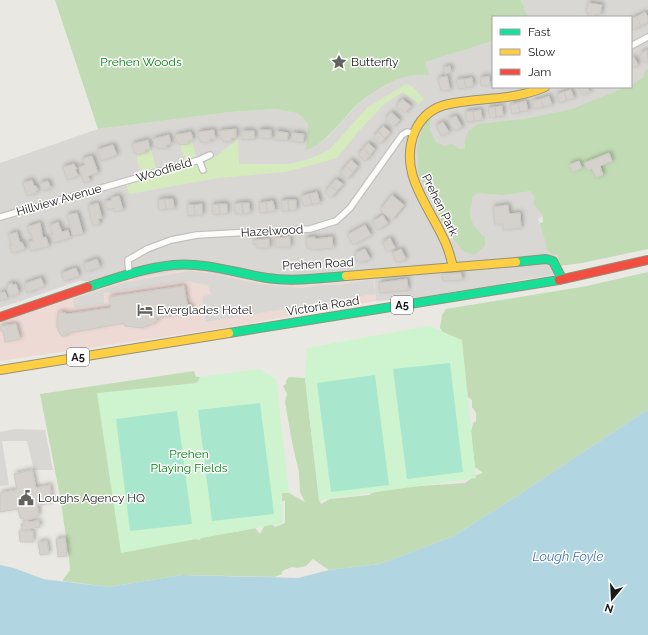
<svg xmlns="http://www.w3.org/2000/svg" width="648" height="635" font-family="Raleway,sans-serif">
<style>
.residential{fill:#d9d7d4}
.commercial{fill:#eedad5}
.grass{fill:#d5ebbd}
.forest{fill:#c1dbb4}
.park{fill:#cdf4ce}
.pitch{fill:#a9e6ce}
.parking{fill:#d8d7d4}
.water{fill:#b2d6e1}
.building{fill:#d5d1cd;stroke:#cdc9c3;filter:url(#shadow)}
.lines{fill:none;stroke-linecap:round;stroke-linejoin:round}
.street-casing{stroke:#c2c1be;stroke-width:8}
.fast-casing{stroke:#91937a;stroke-width:10}
.slow-casing{stroke:#91937a;stroke-width:10}
.jam-casing{stroke:#91937a;stroke-width:10}
.street{stroke:#fcfcfb;stroke-width:5.5}
.fast{stroke:#16e098;stroke-width:8}
.slow{stroke:#ffcf43;stroke-width:8}
.jam{stroke:#f24e42;stroke-width:8}
.labels{text-anchor:middle;dominant-baseline:central;stroke-width:3;stroke-linejoin:round;paint-order:stroke}
.shield{fill:#fff;stroke:#5f5f5f;stroke-width:1}
.shield-label{font-size:11px;font-weight:bold;fill:#1a1a1a}
.park-label{font-size:12px;fill:#018010;stroke:#fff}
.poi-label{font-size:12px;fill:#1a1a1a;stroke:#fff;text-anchor:start}
.street-label{font-size:12px;fill:#1a1a1a;stroke:#fff}
.water-label{font-size:13px;font-style:italic;fill:#4075b1;stroke:#fff}
</style>
<defs>
<filter id="shadow"><feDropShadow dx="2" dy="-2" stdDeviation="2" flood-color="#0004"/></filter>
</defs>
<rect width="100%" height="100%" fill="#eae8e2"/>
<!-- residential -->
<path class="residential" d="M521,0H648V82L615,176L538,219L565,273L416,298L376,301L374,279L341,282L292,286L263,283L189,269L131,279L93,282L79,281L0,308V163L98,129L231,112L275,109L296,113L302,117L308,124L307,151L328,137L359,103L371,94L401,77L420,73L428,74L424,62L493,41V87H631V17H528Z"/>
<!-- commercial -->
<path class="commercial" d="M189,269L263,283L292,286L341,282L374,278L376,301L217,329L0,361V321L131,279Z"/>
<!-- grass -->
<path class="grass" d="M406,84L412,86L424,99L419,104L403,92L384,104L357,133L337,158L286,172L218,178L129,194L126,184L195,164L199,167L201,172L206,171L205,163L207,160L217,156L238,139L239,164H290L312,158L329,150L367,108Z
M192,140L196,157L185,161L180,145L188,144V141Z
M151,149L156,169L143,173L138,165L137,155L145,150Z"/>
<!-- forest -->
<path class="forest" d="M55,0H521L528,17H493V41L425,62L429,75C414,73 402,77 390,83C379,89 368,95 359,103C340,121 331,139 306,151L308,124L302,117L296,113L275,109L231,112L98,129Z
M648,68V249L582,263L559,266L557,255L551,254L546,248C546,239 542,233 540,223L543,222L542,214L533,204L535,197L530,191L504,195L478,193L472,197C473,202 471,205 470,210C468,221 478,231 485,237V246L474,255L462,250L447,230L443,224L428,190L418,174V158L417,149L419,139L425,122L430,119V130L436,142L444,146L452,144L459,149L465,148V139L469,130L478,124L524,119L554,113L572,109L626,87H631V85L643,78L645,71Z
M648,272V409L523,492L454,536L380,564L329,570L313,559L306,566L297,568L292,567L282,571V574L275,577L182,575L109,587L63,581L64,578L70,570L69,557L60,496L40,394L194,371L196,377H200L203,380L185,387L191,538L200,540L202,533H230L255,528L260,534L266,523L270,522L275,527L285,523V501H282V492L289,493L305,502L300,492L299,472L293,447L285,402L287,394L283,386L286,384V381L289,377L305,378L319,500L321,504L330,499L370,495L371,493L392,488L465,483L476,475L483,473L475,467L471,432L473,423L476,421V413L472,407V400L468,397L461,354L448,340L440,328L442,315L446,309L587,286Z"/>
<!-- park -->
<path class="park" d="M429,326L462,340L476,478L319,500L305,378L307,348Z
M260,369L276,379L289,493H282L283,523L121,553L97,393L197,383L200,377Z"/>
<!-- pitch -->
<path class="pitch" d="M450,363L463,472L407,479L393,369Z
M375,375L389,485L331,492L317,383Z
M260,403L274,514L212,521L198,410Z
M177,411L192,524L130,531L116,419Z"/>
<!-- parking -->
<path class="parking" d="M189,271L214,274L260,284L300,288L324,285H339L373,279L375,294L206,322L202,297L211,294L208,285L185,281L104,293V304L74,308L73,299L123,283Z
M15,429L45,430L53,470H34L27,441H2L9,485L0,486V432Z"/>
<!-- water -->
<path class="water" d="M648,409V635H0V565L14,568L43,579L109,587L182,575L298,578L329,570L380,564L454,536L523,492Z"/>
<!-- building -->
<path class="building" d="M588,3L602,5L600,15L595,14L594,17H588L589,13H586Z
M645,12L648,17V22L641,26L636,17Z
M636,17L641,26L632,30L631,19Z
M647,50L648,62L645,63L640,54Z
M634,57L638,65L631,68V59Z
M450,66L451,72L445,74L443,68Z
M447,76L450,90L441,91L438,78Z
M489,76L490,85L481,86L480,78Z
M472,78L473,86L466,88L464,79Z
M464,79L466,88L458,89L456,80Z
M579,87H587L590,92L582,95Z
M571,90L574,98L567,100L564,92Z
M564,92L567,100L559,103L557,94Z
M549,96L552,105L543,107L541,99Z
M402,99L411,106L405,113L396,106Z
M541,99L543,107L534,109L532,101Z
M526,101L528,111L520,112L518,103Z
M518,103L520,112L512,114L510,105Z
M502,106L503,116L496,117L495,107Z
M495,107L496,117L490,118L488,108Z
M481,110L482,120L474,121L473,111Z
M473,111L474,121L467,122L465,112Z
M391,112L400,120L393,127L385,120Z
M456,116L462,127L454,131L448,119Z
M443,122L449,132L441,136L436,126Z
M383,126L390,132L385,138L378,132Z
M236,129V138H231L232,141L223,142V139H220L219,131Z
M214,130L215,139H210V142L201,143V140H199L198,132Z
M259,130H271V139L259,138Z
M242,131H254V139L242,140Z
M276,131L288,133L287,141L275,140Z
M191,132L193,140L188,141V144L180,145L179,143H177L175,135Z
M378,132L385,138L380,144L373,138Z
M292,133L304,134L303,143L291,141Z
M169,135L171,144L166,145L167,148L158,149L157,147H155L153,139Z
M148,140L150,149L145,150L146,153L137,155L136,152H134L132,144Z
M368,143L375,149L370,155L363,149Z
M113,145L117,155L101,161L97,150Z
M363,149L370,155L365,161L358,155Z
M609,153L612,161L600,166L603,175L596,178L592,169L588,171L584,163Z
M92,156L98,173L88,176L90,181L84,183L79,167L85,165L82,159Z
M351,160L358,166L353,172L346,166Z
M579,161L582,168L572,172L569,165Z
M74,164L77,169H75L78,176L67,180L63,167Z
M346,166L353,172L347,179L340,173Z
M336,179L343,184L337,191L330,186Z
M32,180L34,186H36L38,190L36,191V193L27,196L23,183Z
M48,181L51,188L42,191L40,183Z
M330,186L337,191L331,198L325,192Z
M317,192L320,203L312,204L309,194Z
M309,194L312,204L304,206L301,196Z
M392,195L404,205L392,220L380,210Z
M119,196L123,210L115,212L114,208L107,210L104,202L112,200L111,198Z
M165,199H173L174,209H166Z
M165,199L166,209L159,210L158,200Z
M288,200H296V210L289,211Z
M288,200L289,211H282L281,201Z
M273,201L275,211L267,212L266,202Z
M266,202L267,212L260,213L259,203Z
M98,203L102,218L98,219L100,224L93,226L88,206Z
M242,203H249L250,213L243,214Z
M242,203L243,214H235L234,204Z
M202,204V215H195L194,205Z
M219,204H227V214H220Z
M219,204L220,214L213,215L212,205Z
M187,205H194L195,215L188,216Z
M508,205L509,214L520,213L521,228L503,230V224H495L493,207Z
M77,213L83,234L73,236L67,215Z
M383,215L388,224L377,230L372,222Z
M58,222L62,232L68,230L70,238L53,243L51,235L53,234L49,226Z
M40,223L43,238L46,237L49,246L31,251L28,242L33,241L31,233L29,234L27,227Z
M365,225L371,235L353,245L347,235Z
M17,232L20,243L22,242L25,249L12,253L10,246L12,245L8,235Z
M290,237V247H275V238Z
M315,237V239L332,237L333,248L311,250L310,248H307L306,238Z
M390,238L395,248L387,252L382,243Z
M269,239V248H256V244H253V240Z
M365,249L370,259L360,263L359,261H357L354,256H356L355,253Z
M401,249L406,259L397,263L392,253Z
M97,259L100,267L86,272L83,264Z
M76,268L79,276L64,281L61,273Z
M461,273L462,280L443,281L442,274Z
M41,278L44,286L27,293L24,284Z
M407,279L408,290L380,293L379,283Z
M12,283L13,285L16,284L19,293L10,297L6,288H8L7,285Z
M184,286L187,304L191,306L192,313L156,318L157,321L152,324L142,328L125,326L124,323L69,333L66,336H62L60,334L57,328V319L58,313L61,312L68,314L111,308L109,297Z
M0,292L1,293L5,292L7,298L0,301Z
M16,324L20,339L5,342L3,331H1L0,326Z
M32,470L36,488L50,485L52,503L37,505L39,515L31,519L27,520L20,518L18,509L0,512V493L17,490L14,474Z
M23,520L29,522L39,521L40,527L23,530L21,524H24Z
M19,531H33V542H20Z
M65,538L67,556L58,557L56,539Z
M47,541L49,554L40,555L38,542Z"/>
<g class="lines">
<defs>
<path id="street" d="M631,46L648,37
M199,160L203,170
M0,217L168,169L199,160L210,155
M129,273L128,260L147,249L171,240L197,235L310,229L336,221L350,208L402,135L407,132L413,133"/>
<path id="fast" d="M516,262L546,259L553,261L562,279
M88,287C116,278 144,268 173,265C205,262 236,273 267,278C293,282 320,278 346,276
M229,333L559,280"/>
<path id="slow" d="M453,267C451,259 449,251 446,244C430,206 397,174 415,131C422,116 433,107 449,104C483,97 512,101 545,87
M346,276L516,262
M0,370L229,333"/>
<path id="jam" d="M559,280L648,260
M0,317L88,287"/>
</defs>
<!-- street casing -->
<use href="#street" class="street-casing"/>
<!-- fast casing -->
<use href="#fast" class="fast-casing"/>
<!-- slow casing -->
<use href="#slow" class="slow-casing"/>
<!-- jam casing -->
<use href="#jam" class="jam-casing"/>
<!-- street -->
<use href="#street" class="street"/>
<!-- fast -->
<use href="#fast" class="fast"/>
<!-- slow -->
<use href="#slow" class="slow"/>
<!-- jam -->
<use href="#jam" class="jam"/>
</g>
<!-- icons -->
<defs>
<symbol id="sight-bare" viewBox="-9 -9 18 18"><path d="M0-6L1.8-2.2L6-1.7L2.9 1.2L3.7 5.4L0 3.3L-3.7 5.4L-2.9 1.2L-6-1.7L-1.8-2.2Z" fill="#636260" stroke="#fff" stroke-width="2.5" paint-order="stroke"/></symbol>
<symbol id="hotel-bare" viewBox="-9 -9 18 18"><path d="M-6-4.5h1.5V1H6V5H4.5V3h-9V5H-6ZM-4 0a1.8 1.8 0 1 1 3.6 0ZM.5 0V-2.5h3Q6-2.5 6 0Z" fill="#636260" stroke="#fff" stroke-width="2.5" paint-order="stroke"/></symbol>
<symbol id="civic-bare" viewBox="-9 -9 18 18"><path d="M-.6-6.5H3V-4.5H.6V-3L4-1V1h2V6H-6V1h2V-1L-.6-3ZM-1.2 2.5V6h2.4V2.5Z" fill="#636260" stroke="#fff" stroke-width="2.5" paint-order="stroke"/></symbol>
</defs>
<g fill-rule="evenodd">
<use href="#sight-bare" x="328" y="51" width="22" height="22"/>
<use href="#hotel-bare" x="134" y="299" width="22" height="22"/>
<use href="#civic-bare" x="15" y="487" width="22" height="22"/>
</g>
<g class="labels">
<!-- shield labels -->
<g class="shield">
<rect x="391" y="296" width="22" height="18" rx="3"/>
<rect x="67" y="348" width="22" height="18" rx="3"/>
</g>
<g class="shield-label">
<text x="402" y="305">A5</text>
<text x="78" y="357">A5</text>
</g>
<!-- park labels -->
<g class="park-label">
<text x="141" y="62">Prehen Woods</text>
<text x="189" y="454">Prehen<tspan x="189" dy="14">Playing Fields</tspan></text>
</g>
<!-- poi labels -->
<g class="poi-label">
<text x="351" y="62">Butterfly</text>
<text x="157" y="310">Everglades Hotel</text>
<text x="38" y="498">Loughs Agency HQ</text>
</g>
<!-- street labels -->
<g class="street-label">
<text transform="translate(164 170) rotate(-17)">Woodfield</text>
<text transform="translate(59 200) rotate(-16)">Hillview Avenue</text>
<text transform="translate(440 205) rotate(64)">Prehen Park</text>
<text transform="translate(272 231) rotate(-3)">Hazelwood</text>
<text transform="translate(318 264) rotate(-3)">Prehen Road</text>
<text transform="translate(323 306) rotate(-9)">Victoria Road</text>
</g>
<!-- water labels -->
<g class="water-label">
<text x="568" y="556">Lough Foyle</text>
</g>
</g>
<!-- legend -->
<rect x="492" y="16" width="140" height="72" fill="#ffffff" stroke="#a3a3a3"/>
<rect x="500" y="29" width="20" height="6" fill="#16e098" stroke="#a3a3a3"/>
<text x="528" y="36" font-size="12" fill="#1a1a1a">Fast</text>
<rect x="500" y="49" width="20" height="6" fill="#ffcf43" stroke="#a3a3a3"/>
<text x="528" y="56" font-size="12" fill="#1a1a1a">Slow</text>
<rect x="500" y="69" width="20" height="6" fill="#f24e42" stroke="#a3a3a3"/>
<text x="528" y="76" font-size="12" fill="#1a1a1a">Jam</text>
<!-- north arrow -->
<g transform="translate(612 599) rotate(198)" stroke="#ffffff" stroke-width="3" paint-order="stroke">
<path d="M0-3L7 15L0 10L-7 15Z" fill="#1a1a1a"/>
<text y="-6" font-size="11" font-weight="bold" text-anchor="middle" fill="#1a1a1a">N</text>
</g>
</svg>
